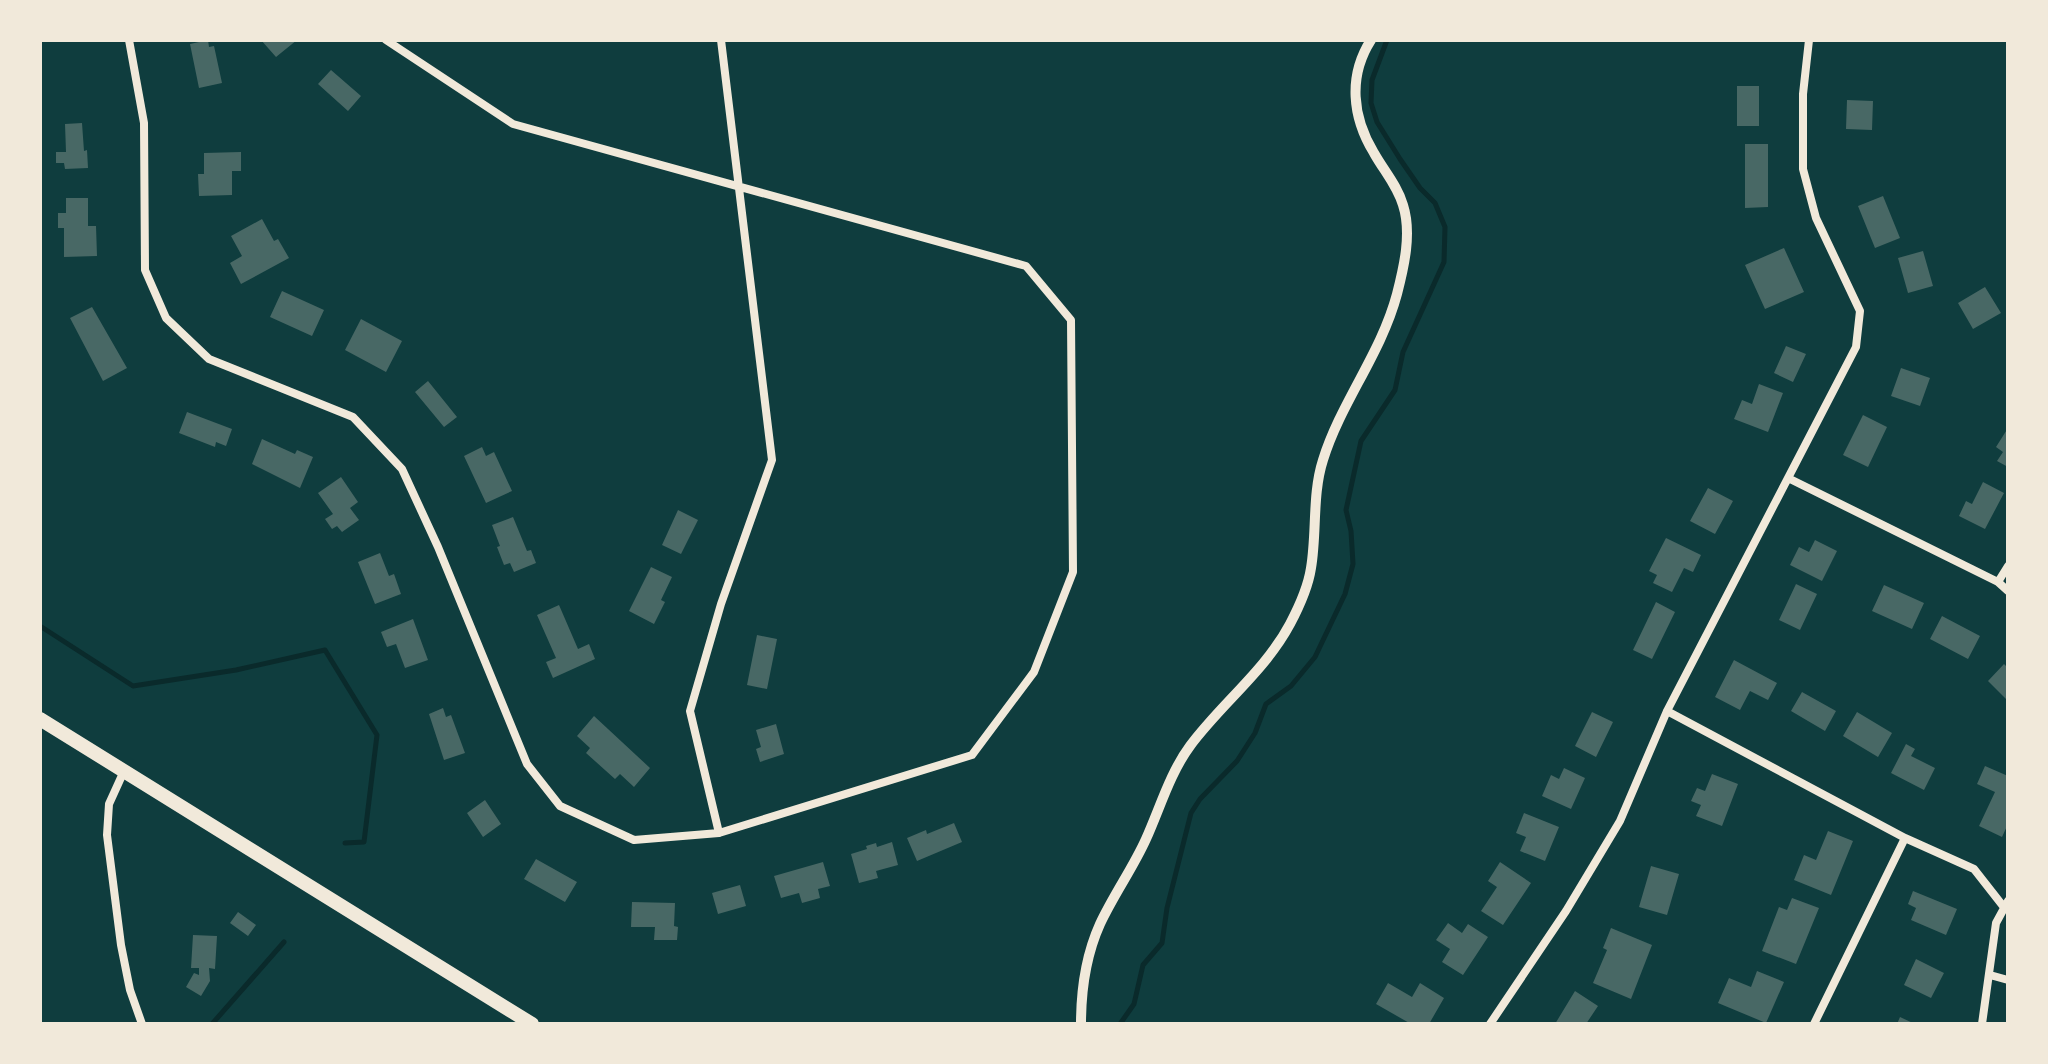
<svg xmlns="http://www.w3.org/2000/svg" width="2048" height="1064" font-family="Figtree,sans-serif">
<style>
.lines{fill:none;stroke-linecap:round;stroke-linejoin:round}
.stream{stroke:#0a2a2b;stroke-width:5}
.building{fill:#486865}
.minor{stroke:#f1e9da;stroke-width:8}
.tertiary{stroke:#f1e9da;stroke-width:10}
.trunk{stroke:#f1e9da;stroke-width:14}
</style>
<rect width="100%" height="100%" fill="#0f3d3e"/>
<g class="lines">
<!-- stream -->
<path class="stream" d="M40,626L133,686L236,670L325,650L377,735L364,842L345,843
M212,1024L284,942
M1120,1024L1134,1004L1143,965L1162,943L1167,908L1191,813L1200,799L1237,761L1255,733L1266,704L1291,686L1315,657L1345,594L1353,564L1351,531L1346,510L1361,441L1395,390L1403,352L1444,262L1445,227L1435,203L1420,188L1400,159L1377,122L1371,103L1372,80L1387,40"/>
</g>
<!-- building -->
<path class="building" d="M208,40L209,47L214,46L222,83L199,88L190,44Z
M261,40H297L276,57Z
M331,70L361,96L348,111L318,84Z
M1737,86H1759V126H1737Z
M1847,100L1873,101L1872,130L1846,129Z
M82,123L84,151L87,150L88,168L65,169L64,163H56V152H66L65,124Z
M1745,144H1768V207L1745,208Z
M241,152V171H232V195L199,196L198,174H204V153Z
M1883,196L1900,238L1875,248L1858,206Z
M66,198H88V226H96L97,256L64,257V228H58V213H66Z
M262,219L274,241L278,239L289,258L241,284L230,263L242,256L231,236Z
M1784,248L1804,292L1765,309L1745,265Z
M1923,251L1933,286L1908,293L1898,258Z
M1985,287L2001,313L1973,329L1958,303Z
M282,291L324,310L312,336L270,317Z
M92,307L127,368L103,381L70,318Z
M361,319L402,341L386,372L345,350Z
M1786,346L1806,354L1793,382L1774,373Z
M1901,368L1930,378L1920,406L1891,396Z
M428,381L457,417L444,427L415,392Z
M1759,384L1783,393L1768,432L1734,419L1742,400L1752,404Z
M187,412L232,429L226,446L216,442L215,447L179,433Z
M1863,415L1887,427L1868,467L1843,455Z
M2008,428V467L1997,461L2003,452L1996,447Z
M262,439L295,454L297,450L313,457L300,488L252,464Z
M482,447L486,456L494,452L512,491L486,503L464,456Z
M341,477L358,502L350,508L359,520L342,532L337,526L332,529L325,519L333,514L318,493Z
M1983,482L2004,493L1985,529L1959,516L1966,501L1972,504Z
M1708,488L1733,501L1715,534L1690,521Z
M678,510L698,520L681,554L662,545Z
M513,517L527,551L531,550L536,563L514,572L510,563L504,565L497,547L500,546L492,525Z
M1666,538L1701,555L1693,572L1684,568L1672,592L1653,583L1657,575L1649,571Z
M1815,540L1837,551L1822,581L1790,565L1799,547L1809,552Z
M380,553L389,576L394,574L401,594L375,604L358,562Z
M651,567L672,577L661,600L665,602L654,624L629,611Z
M1796,584L1817,594L1800,630L1779,620Z
M1884,585L1924,603L1912,629L1872,611Z
M1656,602L1675,612L1652,659L1633,650Z
M559,605L578,649L589,644L595,659L553,678L546,662L556,658L537,615Z
M1942,616L1980,636L1968,659L1930,639Z
M413,619L428,660L405,668L396,644L387,647L381,632Z
M757,635L777,639L767,689L747,685Z
M1734,660L1777,683L1768,700L1750,691L1740,710L1715,697Z
M2004,664L2008,668V701L1988,681Z
M1802,692L1836,711L1825,731L1791,711Z
M443,708L446,717L451,715L465,753L444,760L429,714Z
M1592,712L1613,722L1596,757L1575,746Z
M1857,712L1892,733L1878,757L1843,736Z
M594,716L650,768L634,787L620,774L615,779L586,753L590,748L577,736Z
M776,724L784,754L760,762L756,749L761,747L756,730Z
M1906,744L1915,749L1911,756L1935,768L1924,790L1891,773Z
M1985,766L2008,776V824L2002,837L1979,826L1995,792L1977,784Z
M1564,768L1585,778L1571,809L1542,796L1551,775L1559,779Z
M1712,774L1738,784L1722,826L1696,816L1701,805L1691,801L1697,788L1705,791Z
M485,800L501,824L483,837L467,813Z
M1524,813L1559,827L1545,861L1520,851L1526,837L1516,833Z
M954,823L962,842L917,861L907,838L926,830L927,834Z
M1828,831L1853,841L1831,895L1794,880L1804,855L1816,860Z
M892,842L898,865L876,871L878,878L859,883L851,854L867,849L866,846L876,843L877,847Z
M536,859L577,882L565,902L524,879Z
M823,862L830,886L818,889L820,898L802,903L799,893L781,898L774,876Z
M1500,862L1531,883L1503,925L1481,911L1497,887L1488,881Z
M1651,866L1679,874L1667,915L1639,907Z
M740,885L746,906L718,914L712,893Z
M1913,891L1957,909L1946,935L1911,920L1916,908L1908,904Z
M1792,898L1819,908L1796,964L1762,951L1779,907L1787,910Z
M632,902L675,903L674,926L678,927L677,940H654L655,927H631Z
M238,912L256,925L248,936L230,923Z
M1448,923L1462,933L1468,924L1488,937L1463,975L1442,962L1450,949L1436,940Z
M1611,928L1652,945L1631,999L1593,983L1607,950L1603,948Z
M193,935L217,936L215,969L209,968L210,981L201,996L186,987L194,973L199,975V968H191Z
M1916,959L1944,973L1931,998L1904,985Z
M1757,971L1784,982L1766,1023L1718,1003L1729,978L1751,987Z
M1388,983L1412,997L1420,983L1444,998L1429,1024H1411L1376,1004Z
M1575,991L1598,1006L1586,1024H1555Z
M1900,1017L1915,1024H1897Z"/>
<g class="lines">
<!-- minor -->
<path class="minor" d="M129,40L144,123L145,270L166,318L209,359L353,417L402,469L438,547L527,764L560,806L634,840L719,833L972,755L1034,672L1073,572L1071,320L1026,266L513,124L386,40
M1788,478L1998,582L2008,591
M1998,582L2008,566
M1667,711L1905,838L1974,869L2003,906
M124,771L109,804L107,835L121,945L130,990L142,1024
M719,833L690,711L721,604L772,460L721,40
M1990,975L2008,980
M1490,1024L1566,911L1620,821L1667,711L1856,347L1860,311L1816,218L1803,169V94L1809,40
M1814,1024L1905,838
M1982,1024L1996,923L2008,901"/>
<!-- tertiary -->
<path class="tertiary" d="M1081,1024C1081,990 1086,955 1100,924C1114,894 1133,868 1146,839C1160,808 1170,773 1190,746C1221,704 1265,671 1290,624C1299,607 1308,588 1311,568C1317,533 1312,494 1323,460C1341,402 1381,354 1397,294C1404,267 1412,233 1403,205C1397,185 1384,171 1374,153C1352,117 1348,76 1371,40"/>
<!-- trunk -->
<path class="trunk" d="M40,719L532,1024"/>
</g>
<!-- border -->
<rect width="2048" height="1064" fill="none" stroke="#f1e9da" stroke-width="84"/>
</svg>
